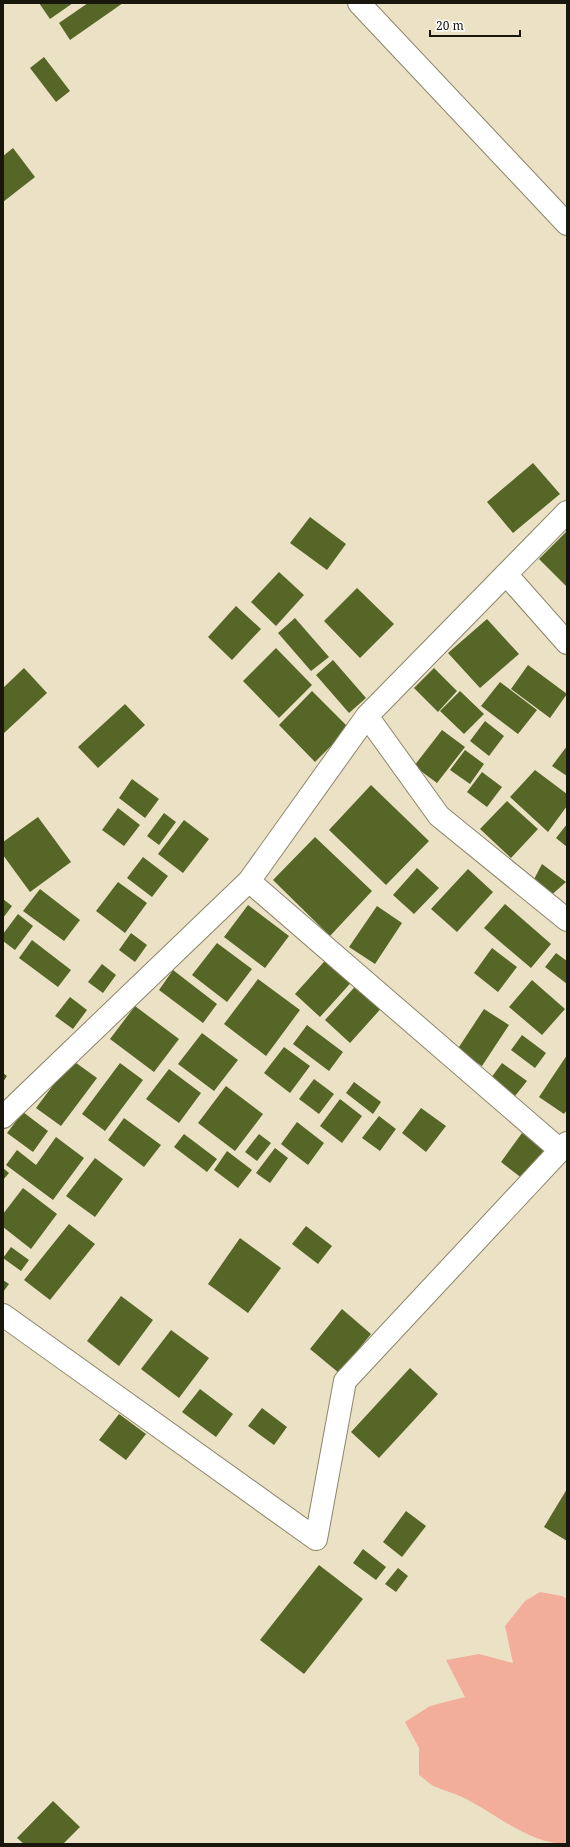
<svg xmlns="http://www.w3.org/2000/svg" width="570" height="1847" font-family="'Noto Serif',serif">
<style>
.green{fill:#f3ad9b}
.building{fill:#556627}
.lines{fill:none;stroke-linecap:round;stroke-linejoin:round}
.minor-casing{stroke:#8d856b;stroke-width:24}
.minor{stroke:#fff;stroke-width:22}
</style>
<rect width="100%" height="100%" fill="#ebe2c5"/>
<!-- green -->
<path class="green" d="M540,1592L562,1596L567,1599V1844C528,1844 496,1813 462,1797C454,1793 445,1791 436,1787C430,1785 425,1779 419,1775V1748L405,1722L430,1706L465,1697L446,1660L479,1654L513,1663L505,1626L525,1601Z"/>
<!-- building -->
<path class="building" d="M39,3H73L50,19Z
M88,3H123L70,40L59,23Z
M44,57L70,91L56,102L30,68Z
M13,148L35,177L3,202V156Z
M533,463L560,494L513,533L487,502Z
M310,517L346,544L327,570L290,543Z
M567,531V587L539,559Z
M279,572L304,595L276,626L251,602Z
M357,588L394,624L360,658L324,621Z
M236,606L261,629L232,660L208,637Z
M295,618L329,657L311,671L278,633Z
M487,619L519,654L480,688L448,653Z
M276,648L312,685L279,718L243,681Z
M333,660L366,698L349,713L316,675Z
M528,665L567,694L550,718L511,689Z
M24,668L47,693L3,734V688Z
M434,668L457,691L438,712L414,688Z
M500,682L537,710L518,734L481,706Z
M312,691L349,728L315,762L279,725Z
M460,691L484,714L464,734L440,711Z
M125,704L145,725L98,768L78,747Z
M485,721L504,736L489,756L470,741Z
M442,730L465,747L437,783L414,766Z
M567,746V776L552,766Z
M465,750L484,764L470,784L450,770Z
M535,770L567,794V806L548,832L510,797Z
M482,772L502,787L487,807L467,792Z
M132,779L159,799L145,818L119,798Z
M371,785L429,841L386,885L329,830Z
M507,801L538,829L511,858L480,829Z
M118,808L140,825L124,846L102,830Z
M164,813L176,822L159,845L147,836Z
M38,817L71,862L30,892L3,855V842Z
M184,820L209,839L183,873L158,854Z
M567,824V847L556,838Z
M315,837L372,891L330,936L273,880Z
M143,857L168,876L152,897L127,878Z
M542,864L566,882L547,899L531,885Z
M417,868L439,888L414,914L393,895Z
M468,869L493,892L457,932L431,909Z
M118,882L147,903L125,933L96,911Z
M40,889L80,920L64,941L23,911Z
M3,899L12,906L3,918Z
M505,904L551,944L531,968L484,928Z
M248,905L289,936L265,968L224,937Z
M377,906L402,923L375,964L349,947Z
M18,914L33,926L15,950L3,941V934Z
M131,933L147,945L135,962L119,950Z
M32,940L71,970L58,987L19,958Z
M217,943L252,969L227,1002L192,975Z
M492,948L517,967L498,992L474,973Z
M556,953L567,961V984L545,967Z
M331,954L356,977L320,1017L295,994Z
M102,964L116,975L103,993L88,982Z
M173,970L217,1004L203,1023L159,990Z
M258,979L300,1010L266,1056L224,1024Z
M361,980L386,1003L350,1043L325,1020Z
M532,980L565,1009L542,1035L509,1007Z
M70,997L87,1010L73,1029L55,1016Z
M135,1006L179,1039L154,1072L110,1039Z
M484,1009L509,1025L482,1066L457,1050Z
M307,1025L343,1052L329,1071L293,1044Z
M202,1033L238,1060L214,1091L178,1064Z
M522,1035L546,1053L535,1068L511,1050Z
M284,1047L310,1066L290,1093L264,1073Z
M567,1055V1110L564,1114L539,1097Z
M72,1060L97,1078L61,1126L36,1108Z
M120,1063L143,1080L105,1131L82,1114Z
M502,1063L527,1081L515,1096L491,1078Z
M169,1069L201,1093L179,1123L146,1099Z
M3,1073L7,1076L3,1082Z
M314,1079L334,1094L319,1114L299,1099Z
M354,1082L381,1102L373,1114L346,1093Z
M226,1086L263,1114L235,1151L198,1123Z
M340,1099L362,1116L342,1143L320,1126Z
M421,1108L446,1126L426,1152L402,1133Z
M23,1112L48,1131L33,1152L7,1133Z
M379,1116L396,1129L380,1151L362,1138Z
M124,1118L161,1145L144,1167L108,1140Z
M297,1122L324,1143L308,1165L281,1144Z
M522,1133L544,1150L523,1179L501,1162Z
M184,1134L217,1159L207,1172L174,1147Z
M259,1134L271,1143L257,1161L245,1152Z
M56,1137L84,1158L53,1200L6,1165L17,1150L36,1165Z
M275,1148L288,1158L270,1183L256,1173Z
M227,1151L252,1170L238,1188L214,1170Z
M95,1158L123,1179L95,1217L66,1196Z
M3,1168L9,1173L3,1180Z
M23,1188L57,1214L31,1249L3,1227V1214Z
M69,1224L95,1244L50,1300L24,1280Z
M306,1226L332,1246L318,1264L292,1244Z
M240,1238L281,1268L248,1313L208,1284Z
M11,1247L29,1260L21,1271L3,1258Z
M3,1280L9,1284L3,1292Z
M121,1296L153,1320L119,1366L87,1341Z
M342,1309L371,1334L339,1373L310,1349Z
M171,1330L209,1358L179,1398L141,1369Z
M410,1368L438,1394L379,1458L351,1432Z
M200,1389L233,1414L216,1437L182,1412Z
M262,1408L287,1427L274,1445L248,1426Z
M119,1414L146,1434L126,1460L99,1440Z
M567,1489V1541L544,1527Z
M406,1511L426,1526L402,1557L383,1542Z
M363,1549L386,1567L376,1580L353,1563Z
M319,1565L363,1599L304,1674L260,1640Z
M398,1568L408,1576L396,1592L385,1584Z
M53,1801L80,1827L63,1844H24L17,1838Z"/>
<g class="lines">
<defs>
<path id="minor" d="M359,3L567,224
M506,574L567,643
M367,716L439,816L567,920
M249,881L560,1150
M3,1117L249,881L367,716L567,512
M3,1315L316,1539L345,1381L567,1143"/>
</defs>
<!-- minor casing -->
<use href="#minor" class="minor-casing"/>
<!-- minor -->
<use href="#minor" class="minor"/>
</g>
<!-- border -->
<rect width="570" height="1847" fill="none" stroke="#19160c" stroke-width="8"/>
<!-- scale -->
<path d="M430 30v6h90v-6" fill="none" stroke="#19160c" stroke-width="2"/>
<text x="436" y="30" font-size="12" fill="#19160c" stroke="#ffffff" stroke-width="3" paint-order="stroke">20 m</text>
</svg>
